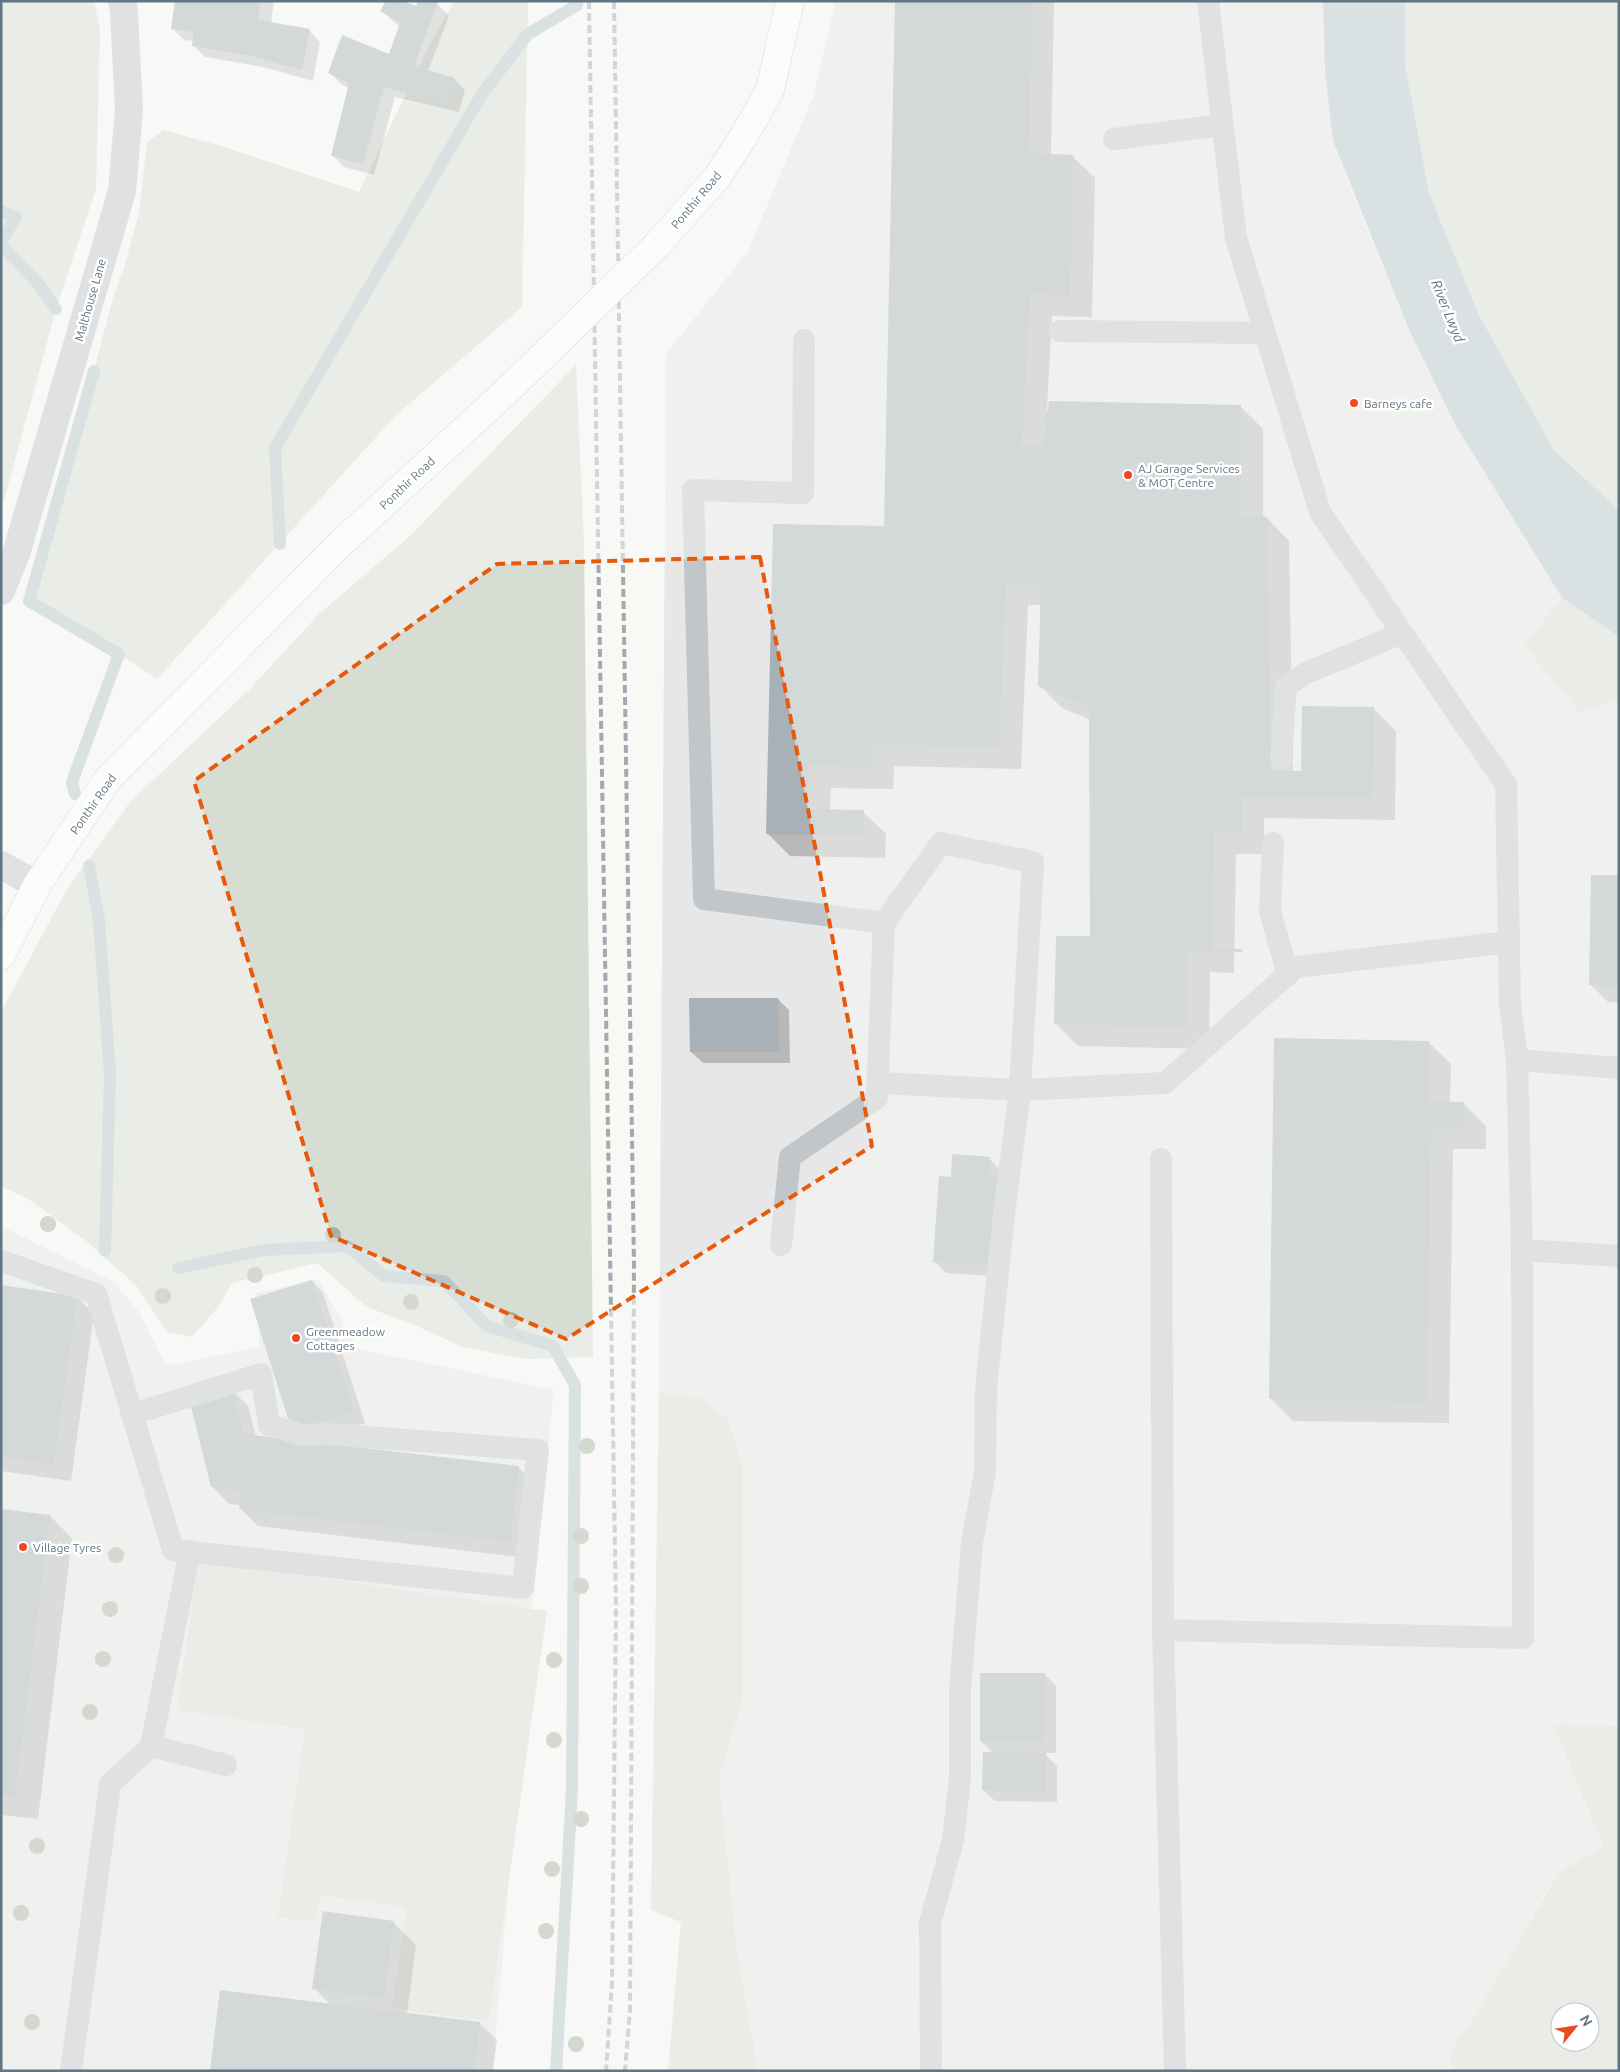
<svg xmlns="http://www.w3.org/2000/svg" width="1620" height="2072" font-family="Ubuntu,sans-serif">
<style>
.built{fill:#e6e7e6}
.green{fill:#d8ddd4;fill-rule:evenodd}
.water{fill:#b7c6c9}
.shadow{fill:#0003}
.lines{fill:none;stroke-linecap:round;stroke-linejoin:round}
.stream{stroke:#b7c6c9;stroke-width:12}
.building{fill:#a7b1b7}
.secondary-casing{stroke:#b3babf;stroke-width:29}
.service{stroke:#c1c6ca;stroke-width:22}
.minor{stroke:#c1c6ca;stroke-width:28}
.secondary{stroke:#fff;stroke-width:28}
.rail{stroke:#a2aab0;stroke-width:4;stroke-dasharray:8 4;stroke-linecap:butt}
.secondary-bridge-casing{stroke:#b3babf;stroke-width:29;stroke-linecap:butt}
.secondary-bridge{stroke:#fff;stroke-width:28}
.tree{fill:#a8b2a4}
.marked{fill:none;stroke:#e8590c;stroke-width:4;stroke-dasharray:10 6;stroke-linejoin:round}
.poi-dot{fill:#ec4821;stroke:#fff;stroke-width:2}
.labels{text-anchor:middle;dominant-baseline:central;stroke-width:5;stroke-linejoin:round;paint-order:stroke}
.street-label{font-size:12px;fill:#617582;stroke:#fff}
.poi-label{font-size:12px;fill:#617582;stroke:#fff;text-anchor:start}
.water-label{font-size:14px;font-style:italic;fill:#5c757c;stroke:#fff}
</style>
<rect width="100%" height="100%" fill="#f8f8f5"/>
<!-- built -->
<path class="built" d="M836,1H1323L1325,71L1333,141L1358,207L1409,330L1456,426L1562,598L1524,645L1619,700V1726H1553L1603,1848L1557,1873L1476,2014L1450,2052L1452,2071H758L737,1952L719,1779L743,1697V1467L727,1420L703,1399L659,1392L666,354L748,251L813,97Z
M1,1226L114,1282L139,1312L166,1366L260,1347L255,1293L312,1280L319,1281L358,1349L554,1390L530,1621L493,2071H1Z"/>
<!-- green -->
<path class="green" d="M1,1H94L100,30L96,189L56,309L1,512Z
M454,1H528L522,307L396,415L157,679L119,654L29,601L94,371L112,301L123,271L139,213L147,142L164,130L224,147L359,192L424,56Z
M1405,1H1619V510L1554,450L1479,315L1429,193L1405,63Z
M576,365L584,543L593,1357L526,1359L463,1347L419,1327L367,1307L317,1263L232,1283L219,1306L192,1337L167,1332L136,1285L86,1241L27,1198L1,1187V1012L67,889L131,801L249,690L320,613L411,535Z
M1562,598L1619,637V700L1579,712L1524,645Z
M659,1392L703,1399L728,1420L743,1467V1697L719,1779L737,1952L758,2071H668L681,1922L651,1910Z
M199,1560L547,1611L489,2021L392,2008L407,1907L320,1895L316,1922L278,1917L305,1729L177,1710Z
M1553,1725L1619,1726V2071H1452L1450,2052L1476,2014L1558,1873L1603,1847ZM1560,2012H1590V2042H1560Z"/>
<!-- water -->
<path class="water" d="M1323,1H1405V63L1429,193L1479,315L1554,450L1619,510V637L1562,598L1456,426L1409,330L1333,141L1325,71Z"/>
<!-- shadow -->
<path class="shadow" d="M176,1H274L271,24L309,30L320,42L313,81L263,67L205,57L193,45L194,41L184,40L172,28Z
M896,1H1054L1051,155L1072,156L1095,178L1092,317L1052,316L1047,410L1241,407L1263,429V518H1267L1289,541L1293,772H1302L1373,708L1396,731L1395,820L1264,818V854H1236L1234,973L1210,972L1209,1049L1078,1046L1056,1024L1092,938L1091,720L1062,708L1039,685L1042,605H1028L1021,769L894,766L893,789L831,788L830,811L863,812L886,834L885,858L790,856L767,833L885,528Z
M437,4L449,16L428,71L454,79L465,90L459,112L395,97L374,175L344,167L332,155L349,88L341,84L330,73L390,56L400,27L382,11Z
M1619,877V1002H1608L1591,985Z
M778,999L789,1010L790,1063H703L691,1052Z
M1428,1042L1451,1064L1450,1103H1463L1486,1126V1149H1453L1449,1423L1293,1421L1271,1399Z
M989,1158L1000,1170L1006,1277L946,1273L935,1262Z
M312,1281L323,1293L365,1423L304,1442Z
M1,1287L77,1297L94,1314L71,1481L1,1471Z
M231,1389L248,1406L256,1437L519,1468L536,1485L527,1558L258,1526L241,1509V1505L229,1504L212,1486Z
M1,1510L50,1516L72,1538L38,1819L1,1815Z
M1045,1674L1056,1686V1753H1044L1057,1766V1802L995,1801L983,1790L994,1754L981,1741Z
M393,1922L416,1945L407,2014L479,2023L497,2040L493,2071H212L330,2004L314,1988Z"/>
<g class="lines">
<!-- stream -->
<path class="stream" d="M1,211L16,217L1,242
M1,245L37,282L56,309
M280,544L275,448L482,94L528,34L577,5
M75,794L72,782L119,654L29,601L94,371
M89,866L99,920L110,1074L105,1251
M178,1268L264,1250L347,1246L384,1276L444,1281L487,1326L553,1346L575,1385L572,1789L556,2071"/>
</g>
<!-- building -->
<path class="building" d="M175,1H261L258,20L310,29L302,70L251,56L192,46L194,32L171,29Z
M386,1H403L416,6L418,1H435L438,3L414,66L455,78L447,102L384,87L363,164L331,156L349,83L328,73L342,35L389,54L400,23L380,11Z
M895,1H1032L1029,153L1073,155L1070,295L1030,294L1022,446H1044L1049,401L1241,405L1240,516L1267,517L1271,771H1301L1302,706L1374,707L1373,798L1242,796V833L1214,832L1212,949H1242V952L1188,951L1187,1027L1054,1024L1056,936H1090L1089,707L1038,686L1041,584L1006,583L999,747L872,744L871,767L808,766L807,809L864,810L863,836L766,834L773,524L884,526Z
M1591,875H1619V986L1589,985Z
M689,998H778L779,1052H690Z
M1274,1038L1429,1041L1428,1101L1464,1102V1127H1431L1427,1402L1269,1399Z
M952,1154L990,1157L988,1175L1001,1176L995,1266L933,1262L939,1176L951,1177Z
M312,1280L354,1412L292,1431L250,1299Z
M1,1285L77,1296L54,1464L1,1457Z
M231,1388L243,1434L519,1466L510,1542L239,1509L242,1491L211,1487L189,1398Z
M1,1509L50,1515L15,1797L1,1796Z
M980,1673H1045V1742L980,1741Z
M983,1752L1046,1753V1792L982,1790Z
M323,1911L394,1921L384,1998L312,1989Z
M220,1990L480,2022L474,2071H210Z"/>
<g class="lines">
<defs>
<path id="secondary" d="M657,245L718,176L742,139L770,90L790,1
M1,956L37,885L108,779L340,544L510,388"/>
</defs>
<!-- secondary casing -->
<use href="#secondary" class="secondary-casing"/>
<!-- service -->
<path class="service" d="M1114,139L1221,125
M1060,331L1265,333
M804,340L803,493L693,490L704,899L884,923L941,843L1033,862L1020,1090L1165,1083L1296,967L1509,942
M1281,759L1286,686L1306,673L1402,633
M1273,843L1270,911L1288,975
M1517,1060L1619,1068
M879,1083L1020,1090L1004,1214L986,1389L985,1472L972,1542L960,1690V1778L953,1840L930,1923L931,2071
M1161,1159L1163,1630L1523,1638L1522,1250L1517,1060L1510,1004L1506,785L1320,512L1236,238L1208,1
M781,1245L790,1157L877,1098L884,923
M1522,1250L1619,1256
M1,1261L96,1294L173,1550L523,1588L538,1450L327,1434L302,1435L269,1425L261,1374L133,1414
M190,1551L151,1746L226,1765
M1163,1630L1175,2071
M71,2071L110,1784L151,1746"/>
<!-- minor -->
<path class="minor" d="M1,591L16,554L122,191L129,110L124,12L122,1
M1,865L37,885"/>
<!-- secondary -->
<use href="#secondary" class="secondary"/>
<!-- rail -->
<path class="rail" d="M589,1L616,1609L612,1983L606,2071
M614,1L634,1265L630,2010L625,2071"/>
<defs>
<path id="secondary-bridge" d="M510,388L657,245"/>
</defs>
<!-- secondary-bridge casing -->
<use href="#secondary-bridge" class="secondary-bridge-casing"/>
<!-- secondary-bridge -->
<use href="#secondary-bridge" class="secondary-bridge"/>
</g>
<!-- trees -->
<g class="tree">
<circle cx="48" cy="1224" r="8"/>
<circle cx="333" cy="1235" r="8"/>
<circle cx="255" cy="1275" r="8"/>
<circle cx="163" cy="1296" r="8"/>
<circle cx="411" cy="1302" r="8"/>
<circle cx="511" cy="1320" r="8"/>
<circle cx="587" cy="1446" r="8"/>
<circle cx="581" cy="1536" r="8"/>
<circle cx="116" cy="1555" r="8"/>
<circle cx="581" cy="1586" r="8"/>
<circle cx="110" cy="1609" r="8"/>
<circle cx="103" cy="1659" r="8"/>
<circle cx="554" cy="1660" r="8"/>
<circle cx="90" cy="1712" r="8"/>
<circle cx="554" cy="1740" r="8"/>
<circle cx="581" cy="1819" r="8"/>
<circle cx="37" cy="1846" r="8"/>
<circle cx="552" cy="1869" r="8"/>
<circle cx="21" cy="1913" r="8"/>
<circle cx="546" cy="1931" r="8"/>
<circle cx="32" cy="2022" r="8"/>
<circle cx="576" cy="2044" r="8"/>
</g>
<!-- marked area -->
<path d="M0 0H1620V2072H0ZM760,557L872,1146L566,1339L331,1236L194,781L497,564Z" fill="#f8f8f5" fill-opacity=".55" fill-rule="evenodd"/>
<path class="marked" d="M760,557L872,1146L566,1339L331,1236L194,781L497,564Z"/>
<!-- markers -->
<g class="poi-dot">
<circle cx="1354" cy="403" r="5"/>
<circle cx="1128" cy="475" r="5"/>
<circle cx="296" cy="1338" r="5"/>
<circle cx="23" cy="1547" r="5"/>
</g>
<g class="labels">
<!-- street labels -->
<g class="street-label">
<text transform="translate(696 200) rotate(-50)">Ponthir Road</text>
<text transform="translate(90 300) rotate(-74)">Malthouse Lane</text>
<text transform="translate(407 483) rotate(-43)">Ponthir Road</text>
<text transform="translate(93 804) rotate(-55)">Ponthir Road</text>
</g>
<!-- poi labels -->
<g class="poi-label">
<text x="1364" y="403">Barneys cafe</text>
<text x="1138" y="468">AJ Garage Services<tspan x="1138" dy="14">&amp; MOT Centre</tspan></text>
<text x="306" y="1331">Greenmeadow<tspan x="306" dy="14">Cottages</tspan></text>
<text x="33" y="1547">Village Tyres</text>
</g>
<!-- water labels -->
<g class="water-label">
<text transform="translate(1448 311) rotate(68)">River Lwyd</text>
</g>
</g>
<!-- border -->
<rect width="1620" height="2072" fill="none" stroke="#617582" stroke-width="5"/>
<!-- north arrow -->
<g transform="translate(1575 2027) rotate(60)"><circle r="24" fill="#ffffff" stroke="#c0c8cd"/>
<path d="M0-4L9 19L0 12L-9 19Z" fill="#ec4821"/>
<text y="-8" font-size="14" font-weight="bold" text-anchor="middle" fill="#617582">N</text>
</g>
</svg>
